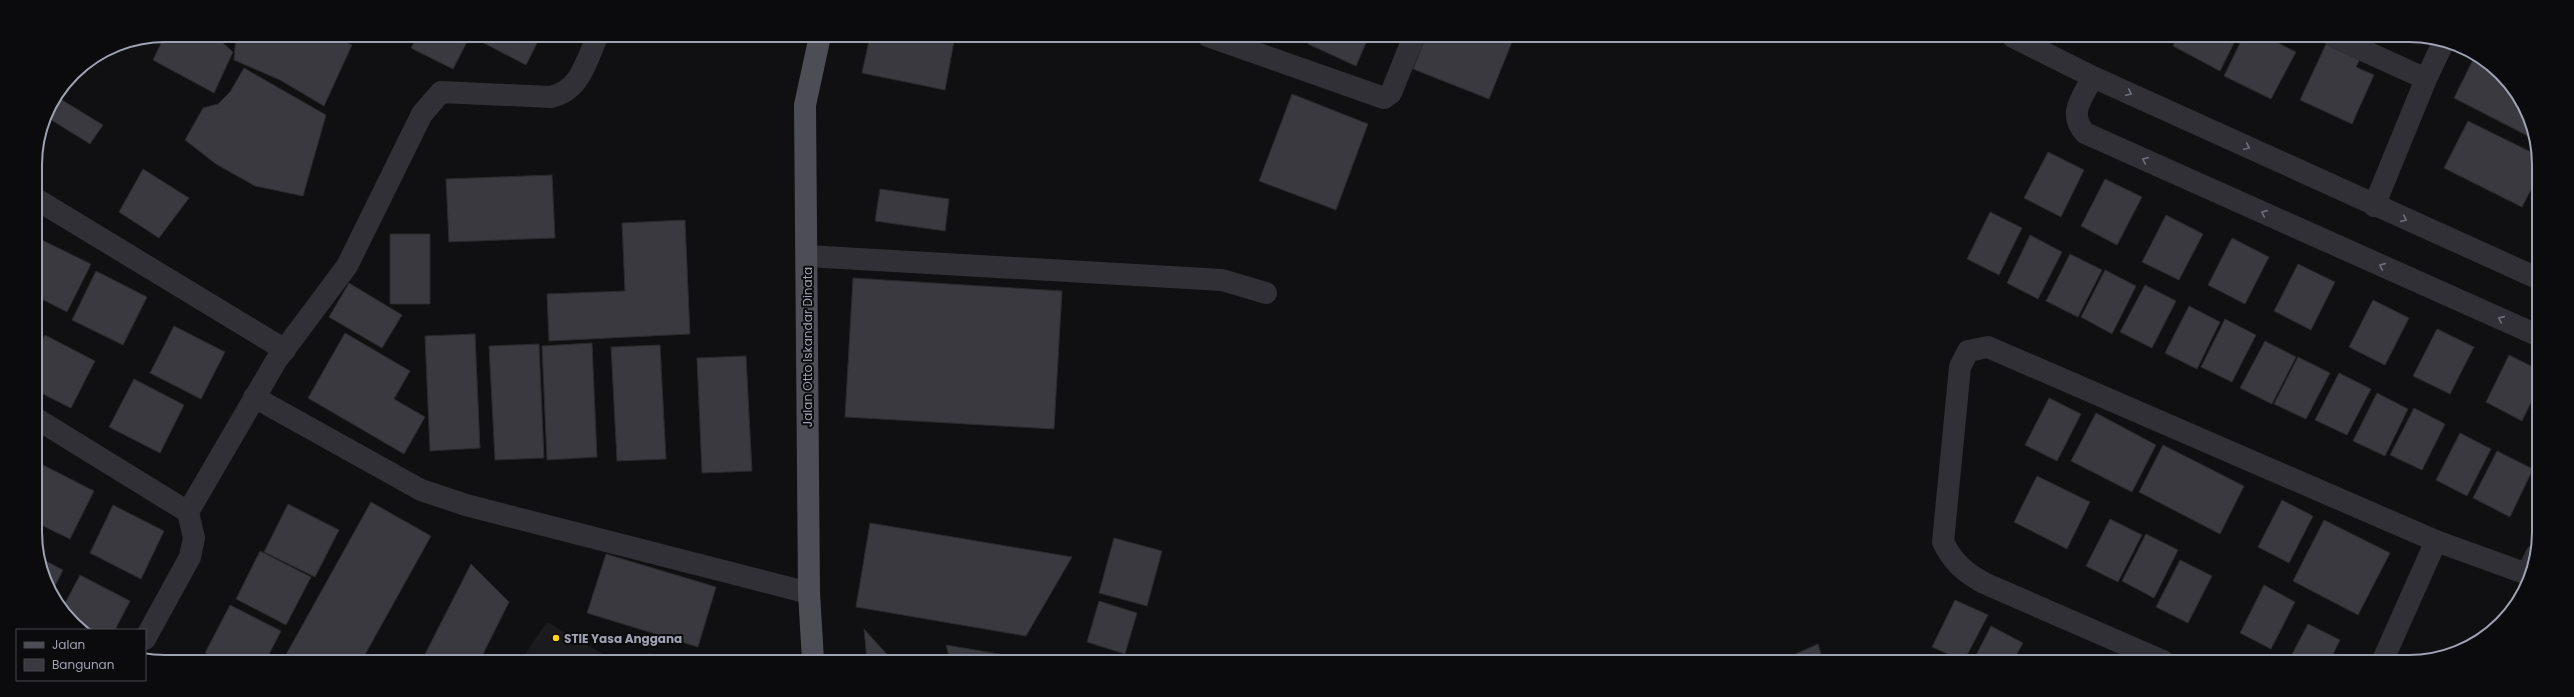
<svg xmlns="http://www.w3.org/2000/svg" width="2574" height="697" font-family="Poppins,sans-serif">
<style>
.built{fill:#1b1b1e}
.building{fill:#39393f;stroke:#2a292d}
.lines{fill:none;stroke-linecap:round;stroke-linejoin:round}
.service{stroke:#303036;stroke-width:22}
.minor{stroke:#303036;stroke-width:22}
.primary{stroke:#4c4d55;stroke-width:22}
.oneway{stroke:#6d6f7b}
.poi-dot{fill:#ffd319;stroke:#0b0a0c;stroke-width:1.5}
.labels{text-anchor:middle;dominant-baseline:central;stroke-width:4;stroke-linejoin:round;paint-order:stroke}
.street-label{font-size:12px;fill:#9fa2b3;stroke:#0b0a0c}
.poi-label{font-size:12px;font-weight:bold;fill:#9fa2b3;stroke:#0b0a0c;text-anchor:start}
.rim{fill:none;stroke:#9fa2b3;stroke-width:2}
</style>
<rect width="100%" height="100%" fill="#100f11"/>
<!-- built -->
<path class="built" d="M547,622L605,655L603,660H521Z
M648,653L707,660H648Z"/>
<!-- building -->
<path class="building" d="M165,35H221V41L233,52L214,93L153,60Z
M236,35H328L352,45L324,106L280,80L234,60Z
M418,35H541L526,65L470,36L453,69L411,48Z
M870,36H955L945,90L862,73Z
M1309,36H1369L1356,66L1308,44Z
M1426,36L1514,37L1489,99L1413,69Z
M2177,37H2237L2220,71L2173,46Z
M2243,37H2266L2296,52L2271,99L2224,76Z
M2327,42L2361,57L2356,67L2374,75L2352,124L2300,100Z
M2476,54L2501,73L2526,107L2534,133L2532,138L2454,98Z
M244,68L326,115L303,196L255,186L216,164L185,140L203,108L218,104L230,92Z
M1292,94L1368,124L1336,210L1259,181Z
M57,97L103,125L90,144L45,116Z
M2468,121L2537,155V178L2522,207L2444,168Z
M2048,152L2084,170L2061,217L2024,198Z
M143,169L189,198L159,238L119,212Z
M552,175L555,238L449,242L446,179Z
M2105,179L2142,197L2117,245L2081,226Z
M880,189L949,199L945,231L875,221Z
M1990,212L2022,228L1999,275L1967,259Z
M2166,215L2203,234L2179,280L2142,262Z
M685,220L690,334L549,341L547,294L625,291L622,223Z
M390,234H430V304H390Z
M2030,235L2062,252L2038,299L2007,283Z
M2232,238L2269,257L2245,304L2208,285Z
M40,239L91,264L67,312L36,296V247Z
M2070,254L2102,270L2078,317L2046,301Z
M2298,264L2335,282L2311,330L2274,311Z
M2105,270L2136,286L2112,334L2081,317Z
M96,271L147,297L123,345L72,320Z
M853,278L1062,291L1054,429L845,417Z
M349,283L402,315L382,348L329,317Z
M2145,285L2176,301L2152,348L2120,332Z
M2373,300L2409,318L2385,365L2349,347Z
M2189,306L2220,322L2197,369L2165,353Z
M2225,319L2256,335L2232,382L2201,367Z
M174,326L225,352L201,399L150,373Z
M2437,329L2474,347L2450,394L2413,376Z
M345,333L410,371L394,399L425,417L404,454L308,398Z
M475,334L480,448L430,451L425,336Z
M45,335L95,361L71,408L37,391L36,351Z
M2265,341L2296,357L2272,404L2240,388Z
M592,343L597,457L547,460L542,346Z
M539,344L544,458L495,460L489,346Z
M660,345L666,459L617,461L611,347Z
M2509,355L2537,369L2536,392L2522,421L2486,402Z
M746,356L752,471L702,473L697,358Z
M2298,357L2330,373L2306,419L2274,404Z
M2339,373L2371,389L2347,435L2315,420Z
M134,379L184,405L160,453L109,427Z
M2377,393L2408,409L2385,456L2353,441Z
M2049,398L2081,414L2057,461L2025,445Z
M2414,408L2445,424L2422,470L2390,455Z
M2096,413L2156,445L2132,492L2071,461Z
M2460,433L2491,449L2467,496L2436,480Z
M2163,445L2244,486L2220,534L2139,492Z
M2497,451L2533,469L2510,517L2473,498Z
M43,465L94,491L70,539L37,523V477Z
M2037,476L2090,502L2067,549L2014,522Z
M2282,500L2313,516L2289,563L2258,547Z
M371,502L431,536L362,660H283Z
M288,504L339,530L315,577L264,552Z
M113,505L164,531L141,579L90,553Z
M2110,519L2142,535L2118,582L2086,566Z
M2324,520L2390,553L2358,615L2293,581Z
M870,523L1072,557L1026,636L856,607Z
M2146,534L2178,550L2154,598L2122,581Z
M1114,538L1162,551L1147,606L1099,593Z
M260,551L311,577L286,625L236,599Z
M606,554L716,587L698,647L587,613Z
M38,557L63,570L51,594L48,590Z
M2180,560L2212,576L2188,623L2156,607Z
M471,564L509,602L480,660H422Z
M80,575L130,601L115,630H81L73,624L62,609Z
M2264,585L2295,602L2271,649L2240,633Z
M1955,600L1988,615L1964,661L1932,647Z
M1099,601L1137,613L1125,654L1087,642Z
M230,605L281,631L266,660H219L205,653Z
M2308,624L2340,640L2329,662H2288Z
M1991,626L2023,643L2013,661H1973Z
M864,629L892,660H867Z
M1818,644L1823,661H1788L1791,656Z
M946,645L1029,659V660H950Z"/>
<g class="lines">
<!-- service -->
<path class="service" d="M1208,36L1384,98L1391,93L1414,36"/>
<!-- minor -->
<path class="minor" d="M2013,37L2093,77L2537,278
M2334,37L2426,79
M2093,77C2083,97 2067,113 2085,133L2537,335
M36,199L285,350
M2374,206L2426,79L2444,41
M807,256L1222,280L1266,293
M254,397L421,490L466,505L809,593
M37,419L188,512
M2527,574L2536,555
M145,639L190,557L194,538L188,512L276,361L347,266L422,114L441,92L551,97C581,90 586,61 598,35
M2163,661L1984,583C1964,572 1953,562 1943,542L1960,367L1968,351L1988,347L2436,541L2530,575
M2382,662L2436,541"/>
<!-- primary -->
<path class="primary" d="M813,660L809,593L805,105L820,36"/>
</g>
<!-- one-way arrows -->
<defs><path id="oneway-chevron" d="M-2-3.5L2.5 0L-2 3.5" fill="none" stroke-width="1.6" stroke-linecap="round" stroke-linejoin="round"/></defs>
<g class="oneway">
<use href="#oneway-chevron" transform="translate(2129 93) rotate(25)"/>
<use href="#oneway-chevron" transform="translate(2247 147) rotate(25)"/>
<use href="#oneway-chevron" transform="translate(2145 160) rotate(-156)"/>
<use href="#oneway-chevron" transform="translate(2264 213) rotate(-156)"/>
<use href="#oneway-chevron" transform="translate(2404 219) rotate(24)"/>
<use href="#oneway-chevron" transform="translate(2382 266) rotate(-156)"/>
<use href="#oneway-chevron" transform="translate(2501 319) rotate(-156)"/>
</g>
<!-- markers -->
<circle class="poi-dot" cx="556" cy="638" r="4"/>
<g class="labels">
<!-- street labels -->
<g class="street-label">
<text transform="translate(807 347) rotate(-90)">Jalan Otto Iskandar Dinata</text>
</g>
<!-- poi labels -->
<g class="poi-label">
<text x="564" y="638">STIE Yasa Anggana</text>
</g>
</g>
<!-- crop -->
<path d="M0 0H2574V697H0ZM165 42H2409A123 123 0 0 1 2532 165V532A123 123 0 0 1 2409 655H165A123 123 0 0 1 42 532V165A123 123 0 0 1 165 42Z" fill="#0b0a0c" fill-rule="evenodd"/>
<path class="rim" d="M165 42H2409A123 123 0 0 1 2532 165V532A123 123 0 0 1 2409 655H165A123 123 0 0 1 42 532V165A123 123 0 0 1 165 42Z"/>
<!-- legend -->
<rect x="16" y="629" width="130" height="52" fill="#0b0a0c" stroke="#46474f"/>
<rect x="24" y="642" width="20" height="6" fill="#4c4d55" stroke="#46474f"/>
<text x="52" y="649" font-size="12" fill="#9fa2b3">Jalan</text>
<rect x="24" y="659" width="20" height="12" fill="#39393f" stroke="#46474f"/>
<text x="52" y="669" font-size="12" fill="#9fa2b3">Bangunan</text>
</svg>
